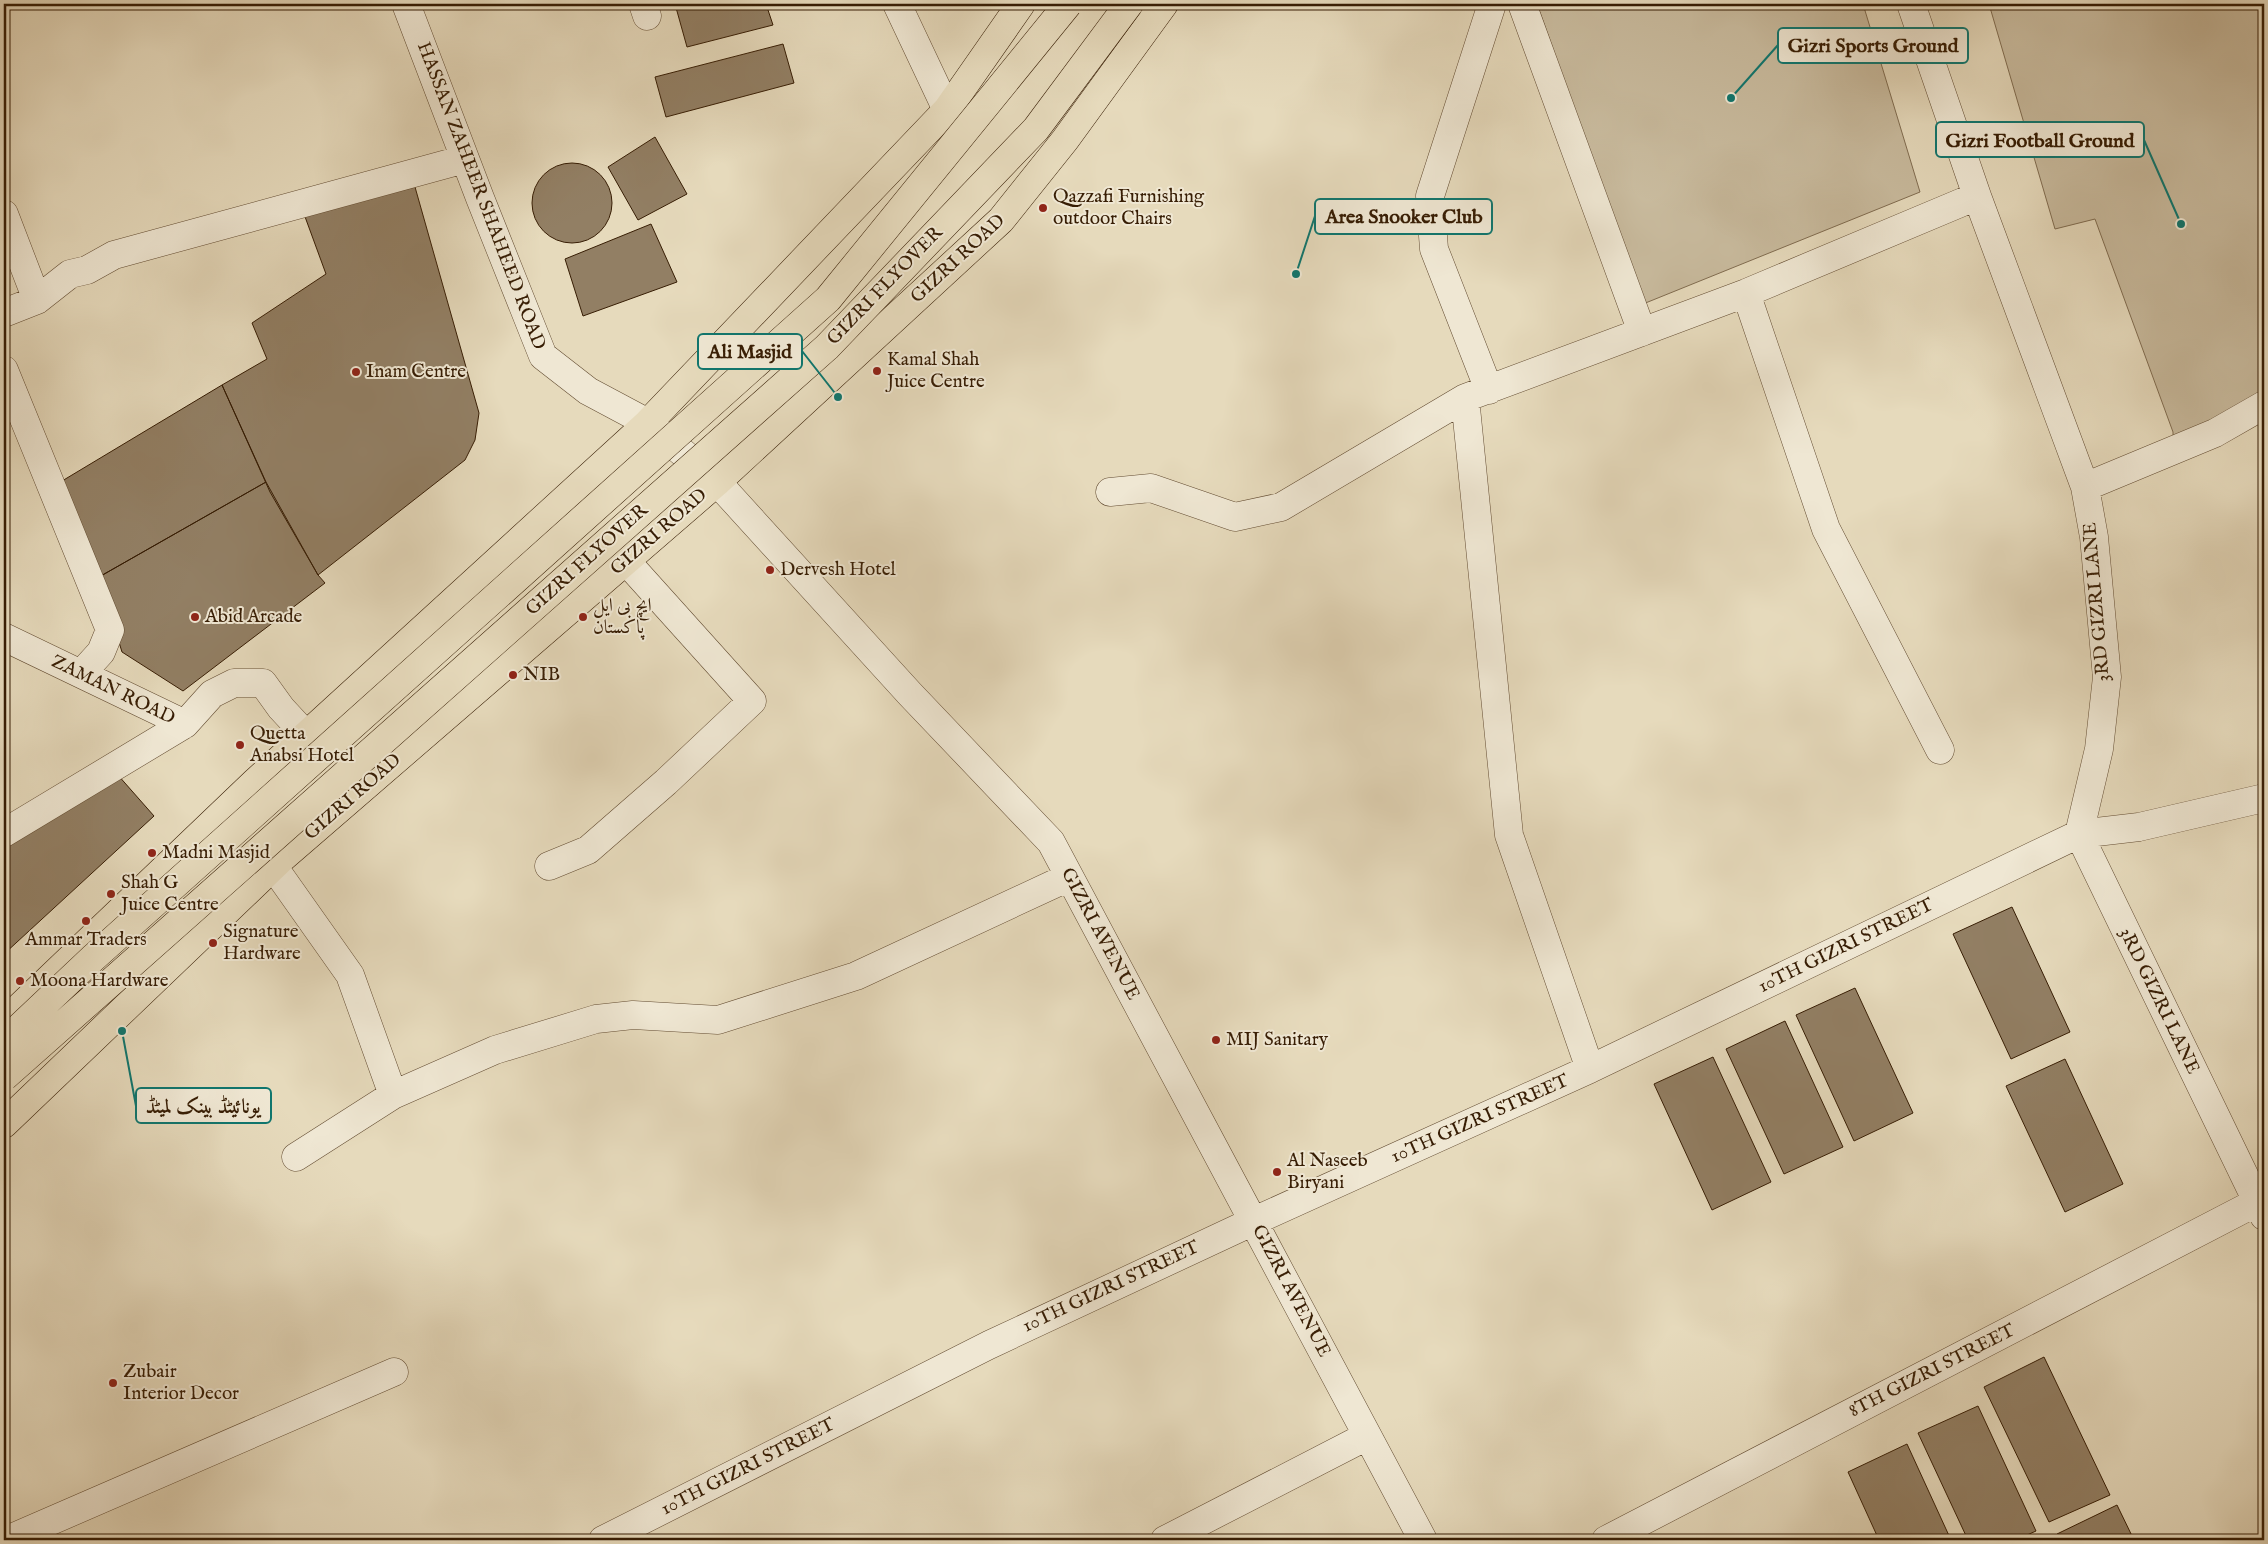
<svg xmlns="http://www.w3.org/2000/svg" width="2268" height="1544" font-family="'IM FELL English',Amiri,serif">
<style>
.green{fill:#c8ba9d;stroke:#806c50}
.building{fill:#927f64;stroke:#371d04}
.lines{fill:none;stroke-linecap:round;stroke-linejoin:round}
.minor-casing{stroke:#634c32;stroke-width:29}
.major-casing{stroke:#371d04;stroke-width:29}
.minor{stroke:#efe7d3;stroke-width:28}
.major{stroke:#e6dabc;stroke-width:28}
.major-bridge-casing{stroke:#371d04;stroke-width:29;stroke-linecap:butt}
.major-bridge{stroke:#e6dabc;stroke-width:28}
.poi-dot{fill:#8f2418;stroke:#efe7d3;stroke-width:2}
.labels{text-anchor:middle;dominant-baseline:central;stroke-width:4;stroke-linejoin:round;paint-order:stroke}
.street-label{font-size:19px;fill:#371d04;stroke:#efe7d3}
.poi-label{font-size:19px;fill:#371d04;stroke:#efe7d3;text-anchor:start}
.leader{fill:none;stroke:#0f766e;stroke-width:2}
.callout-dot{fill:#0f766e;stroke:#efe7d3;stroke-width:2}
.callout{fill:#efe7d3;stroke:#0f766e;stroke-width:2}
.callout-label{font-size:20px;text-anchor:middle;font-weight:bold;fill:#371d04}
</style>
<rect width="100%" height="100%" fill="#e6dabc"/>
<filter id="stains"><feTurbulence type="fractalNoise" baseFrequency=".004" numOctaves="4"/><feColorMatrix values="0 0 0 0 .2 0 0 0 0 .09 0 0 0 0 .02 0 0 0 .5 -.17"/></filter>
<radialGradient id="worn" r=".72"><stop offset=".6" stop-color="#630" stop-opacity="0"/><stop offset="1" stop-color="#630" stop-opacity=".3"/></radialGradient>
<!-- green -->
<path class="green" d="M1537,4H1863L1920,192L1643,304Z
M1989,4H2264V405L2173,450V432L2095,219L2055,229Z"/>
<!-- building -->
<path class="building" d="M675,4H766L773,25L687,47Z
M783,44L794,83L666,117L655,77Z
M655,137L687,194L638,220L608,167Z
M532 203a40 40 0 1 1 80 0a40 40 0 1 1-80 0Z
M415,187L479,413L475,440L465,460L318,575L270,492L222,385L267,359L252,323L326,274L304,214Z
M651,224L677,282L583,316L565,259Z
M222,385L266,482L99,577L57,484Z
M266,482L318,575L325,583L183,691L122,652L99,577Z
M117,774L154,816L4,954V843Z
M2012,907L2070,1032L2011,1059L1953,934Z
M1855,988L1913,1113L1854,1141L1796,1015Z
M1785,1021L1843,1147L1784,1174L1726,1049Z
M1713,1057L1771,1182L1712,1210L1654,1084Z
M2065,1059L2123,1184L2065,1212L2006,1086Z
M2044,1357L2110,1495L2049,1522L1984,1387Z
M1978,1406L2036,1531L2016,1540H1968L1918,1433Z
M1907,1444L1951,1540H1879L1848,1472Z
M2117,1505L2134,1540H2059L2057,1534Z"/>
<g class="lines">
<defs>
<path id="minor" d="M406,4L480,198L543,356L588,391L648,423L717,482L910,694L1051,842L1423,1540
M643,4L647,16
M897,4L947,110
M1522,4L1642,332
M1911,4L1977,196L2085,487L2094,537L2107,677L2099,749L2079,834L2264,1216
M4,214L37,300
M1746,293L1826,529L1940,750
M4,313L37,300L70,274L87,270L114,255L465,159
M4,370L110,630L101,652L81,674
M1489,390L1434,249L1430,196L1492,4
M2085,487L2215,433L2264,405
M1110,492L1151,488L1235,517L1281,507L1465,398
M4,637L185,724L212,694L234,683H263L281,708L306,735
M4,833L185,724
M273,866L350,975L393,1095
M549,866L588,850L666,782L752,701L626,561
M1590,1069L1509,835L1465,398L1746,293L1977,196
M296,1157L393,1095L495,1050L596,1019L633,1015L718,1020L856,976L1069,877
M7,1540L394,1372
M603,1540L989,1345L1254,1221L1590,1069L2079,834L2139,827L2264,798
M1165,1540L1367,1436
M1606,1540L2257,1202"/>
<path id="major" d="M4,1022L254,783L648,423L947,110L1021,4
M4,1124L281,859L717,482L1001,220L1065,140L1164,4"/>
</defs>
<!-- minor casing -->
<use href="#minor" class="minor-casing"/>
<!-- major casing -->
<use href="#major" class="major-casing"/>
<!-- minor -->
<use href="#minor" class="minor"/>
<!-- major -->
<use href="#major" class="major"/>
<defs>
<path id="major-bridge" d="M4,1042L93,958L828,299L1068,4
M4,1077L827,347L1036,129L1129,4"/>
</defs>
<!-- major-bridge casing -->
<use href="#major-bridge" class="major-bridge-casing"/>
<!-- major-bridge -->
<use href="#major-bridge" class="major-bridge"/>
</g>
<!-- markers -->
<g class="poi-dot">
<circle cx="1043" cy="208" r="5"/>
<circle cx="877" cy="371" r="5"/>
<circle cx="356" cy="372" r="5"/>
<circle cx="770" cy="570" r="5"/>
<circle cx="195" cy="617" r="5"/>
<circle cx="583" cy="617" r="5"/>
<circle cx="513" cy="675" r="5"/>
<circle cx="240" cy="745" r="5"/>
<circle cx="152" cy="853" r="5"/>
<circle cx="111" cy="894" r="5"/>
<circle cx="86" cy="921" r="5"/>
<circle cx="213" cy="943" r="5"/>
<circle cx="20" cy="981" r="5"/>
<circle cx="1216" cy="1040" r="5"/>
<circle cx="1277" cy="1172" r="5"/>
<circle cx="113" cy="1383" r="5"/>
</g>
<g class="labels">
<!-- street labels -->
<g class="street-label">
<text transform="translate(481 196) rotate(69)">HASSAN ZAHEER SHAHEED ROAD</text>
<text transform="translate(958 259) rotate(-43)">GIZRI ROAD</text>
<text transform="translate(885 286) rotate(-46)">GIZRI FLYOVER</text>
<text transform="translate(659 532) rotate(-41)">GIZRI ROAD</text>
<text transform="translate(587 560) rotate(-42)">GIZRI FLYOVER</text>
<text transform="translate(2097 602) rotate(-95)">3RD GIZRI LANE</text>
<text transform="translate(113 690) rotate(26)">ZAMAN ROAD</text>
<text transform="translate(353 797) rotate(-41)">GIZRI ROAD</text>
<text transform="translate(1100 934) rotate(62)">GIZRI AVENUE</text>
<text transform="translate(1846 946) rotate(-26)">10TH GIZRI STREET</text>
<text transform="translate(2159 1001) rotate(64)">3RD GIZRI LANE</text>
<text transform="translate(1480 1119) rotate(-24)">10TH GIZRI STREET</text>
<text transform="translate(1111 1287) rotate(-25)">10TH GIZRI STREET</text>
<text transform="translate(1291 1291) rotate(62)">GIZRI AVENUE</text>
<text transform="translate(1932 1371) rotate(-27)">8TH GIZRI STREET</text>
<text transform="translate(748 1467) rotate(-27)">10TH GIZRI STREET</text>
</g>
<!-- poi labels -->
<g class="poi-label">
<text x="1053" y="197">Qazzafi Furnishing<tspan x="1053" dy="22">outdoor Chairs</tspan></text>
<text x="887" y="360">Kamal Shah<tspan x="887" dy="22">Juice Centre</tspan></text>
<text x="366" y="372">Inam Centre</text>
<text x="780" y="570">Dervesh Hotel</text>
<text x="593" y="606">ایچ بی ایل<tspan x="593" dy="22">پاکستان</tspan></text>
<text x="205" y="617">Abid Arcade</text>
<text x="523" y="675">NIB</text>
<text x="250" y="734">Quetta<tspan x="250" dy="22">Anabsi Hotel</tspan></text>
<text x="162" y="853">Madni Masjid</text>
<text x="121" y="883">Shah G<tspan x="121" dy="22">Juice Centre</tspan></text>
<text x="223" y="932">Signature<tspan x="223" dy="22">Hardware</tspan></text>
<text x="86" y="940" text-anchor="middle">Ammar Traders</text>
<text x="30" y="981">Moona Hardware</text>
<text x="1226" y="1040">MIJ Sanitary</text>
<text x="1287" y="1161">Al Naseeb<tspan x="1287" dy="22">Biryani</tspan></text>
<text x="123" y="1372">Zubair<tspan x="123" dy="22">Interior Decor</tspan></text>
</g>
</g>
<!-- callouts -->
<path class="leader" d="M1731 98L1778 45M2181 224L2144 140M1296 274L1315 216M838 397L802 351M122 1031L136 1106"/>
<g class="callout-dot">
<circle cx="1731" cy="98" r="5"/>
<circle cx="2181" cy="224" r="5"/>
<circle cx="1296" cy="274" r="5"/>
<circle cx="838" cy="397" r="5"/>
<circle cx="122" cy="1031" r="5"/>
</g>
<g class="callout">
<rect x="1778" y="28" width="190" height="35" rx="5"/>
<rect x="1936" y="122" width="208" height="35" rx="5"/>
<rect x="1315" y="199" width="177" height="35" rx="5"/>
<rect x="698" y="334" width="104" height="35" rx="5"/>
<rect x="136" y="1088" width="135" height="35" rx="5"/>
</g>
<g class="callout-label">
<text x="1873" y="52">Gizri Sports Ground</text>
<text x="2040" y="147">Gizri Football Ground</text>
<text x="1404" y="223">Area Snooker Club</text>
<text x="750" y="358">Ali Masjid</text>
<text x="203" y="1113">یونائیٹڈ بینک لمیٹڈ</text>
</g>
<!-- margin -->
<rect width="2268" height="1544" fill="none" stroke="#e6dabc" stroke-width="20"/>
<rect x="5" y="5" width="2258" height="1534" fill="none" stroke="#371d04" stroke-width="2.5"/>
<rect x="10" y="10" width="2248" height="1524" fill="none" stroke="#371d04"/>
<rect width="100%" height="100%" filter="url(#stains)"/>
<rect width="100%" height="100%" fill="url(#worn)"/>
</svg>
